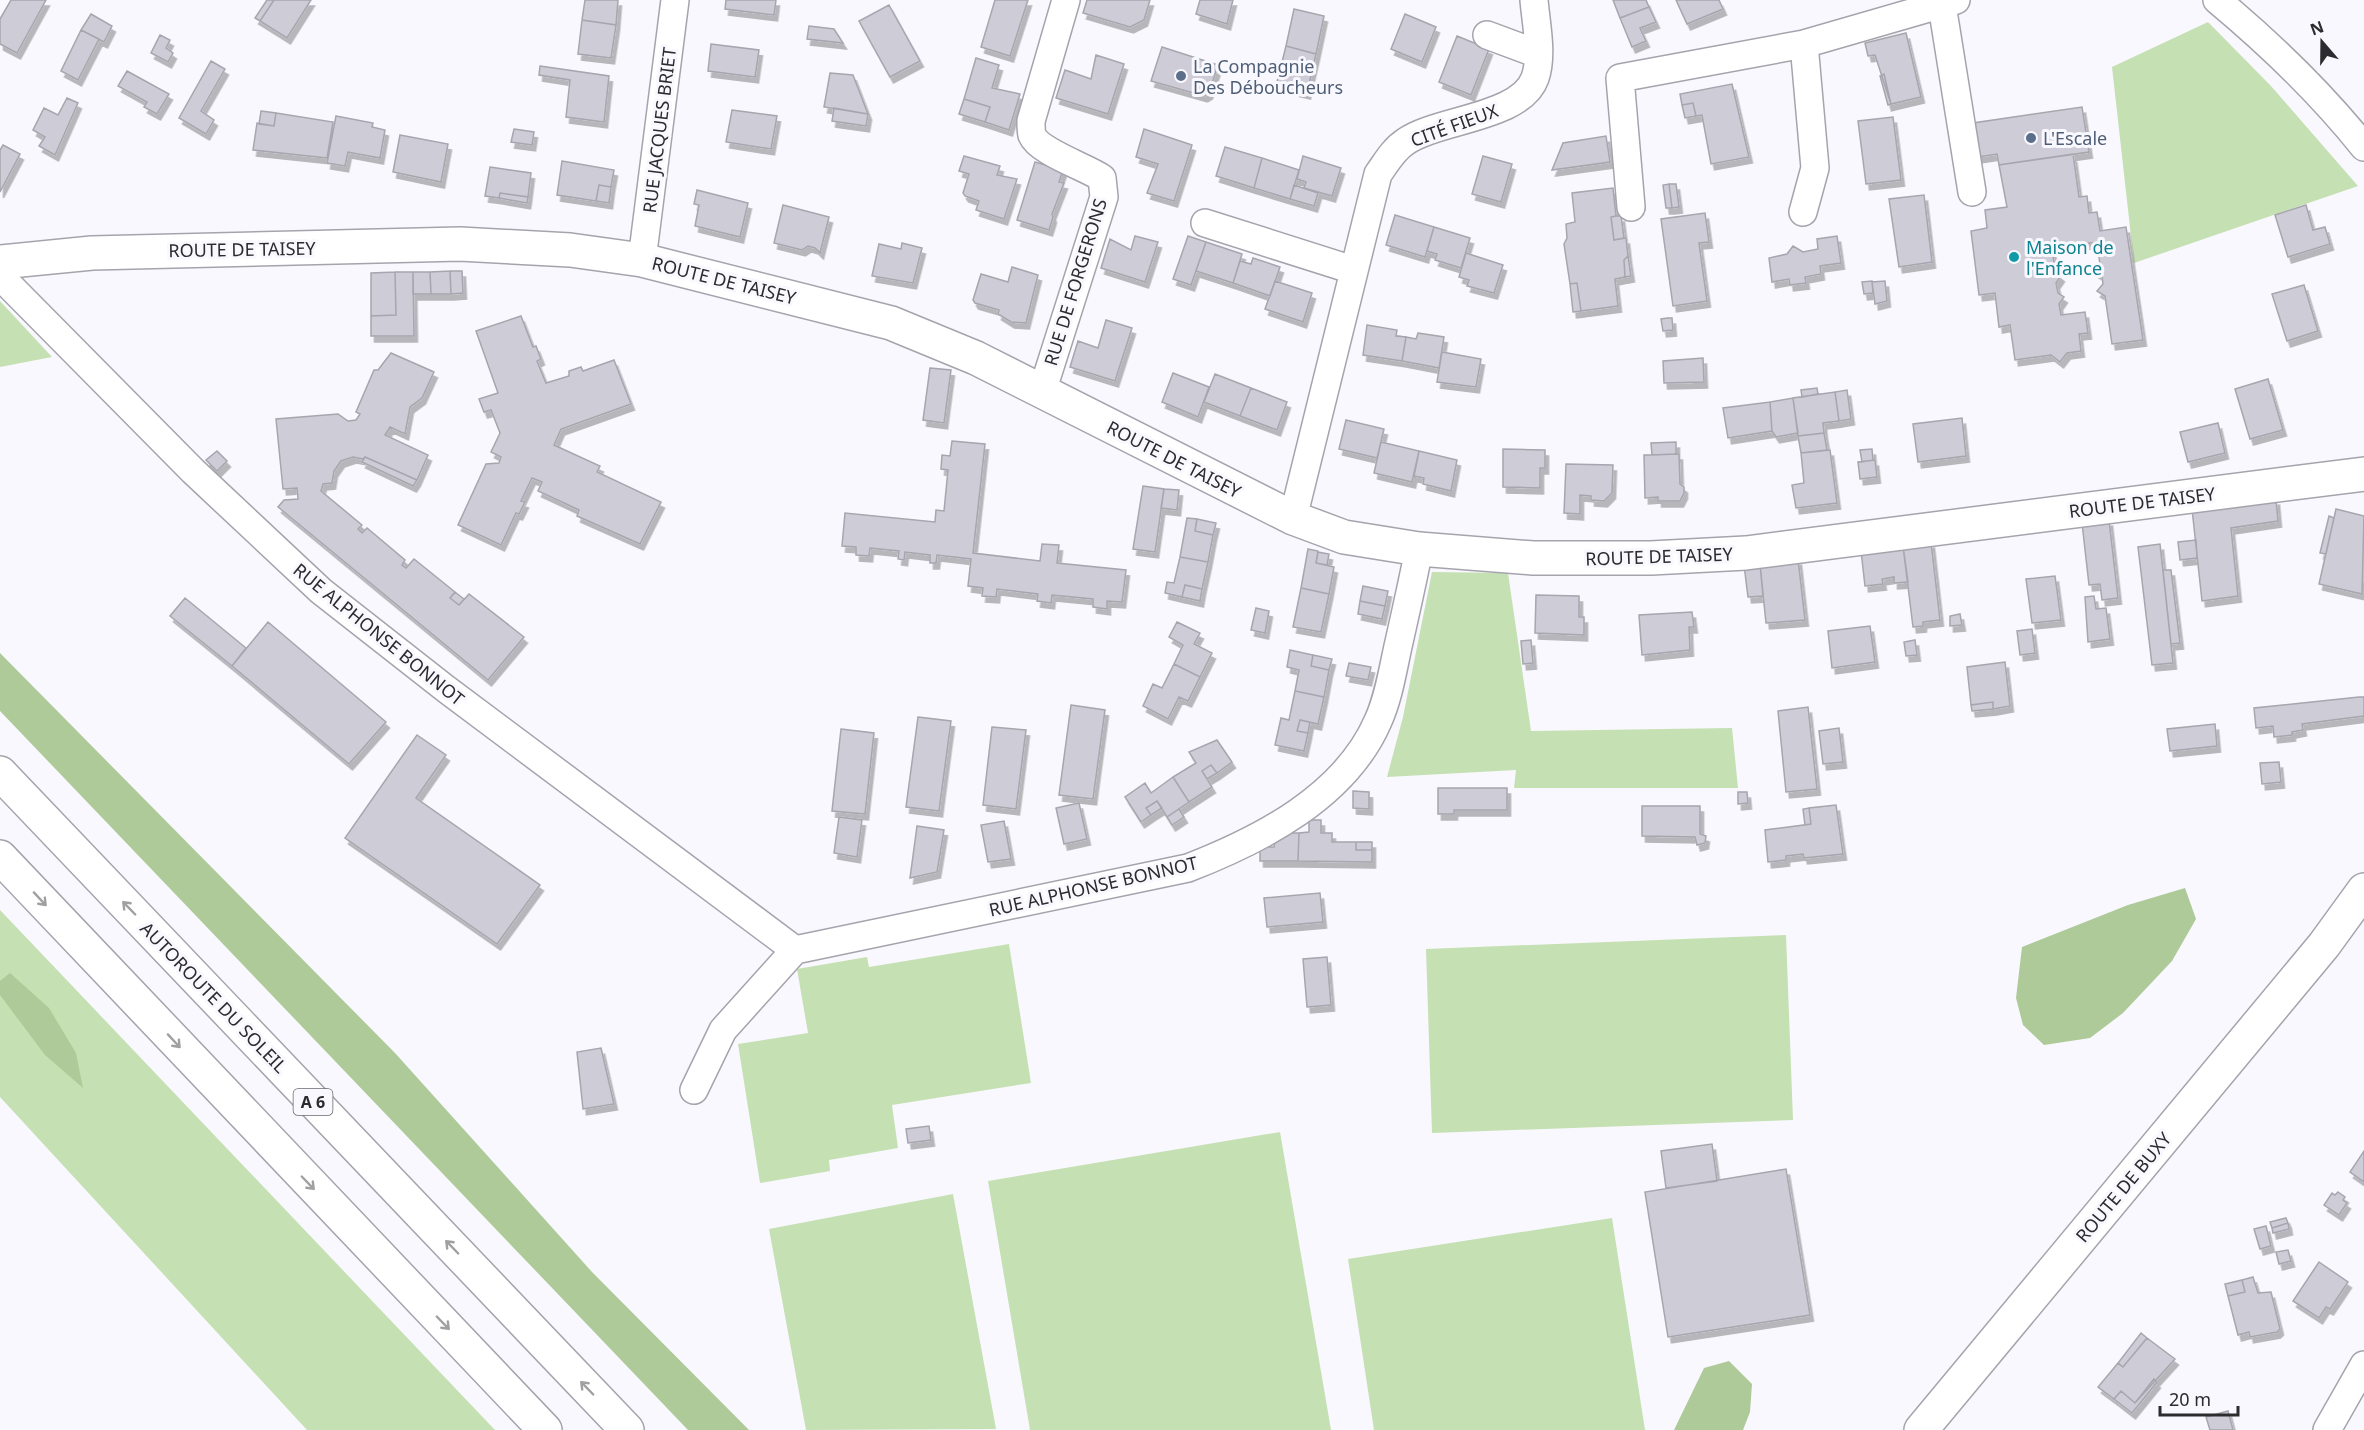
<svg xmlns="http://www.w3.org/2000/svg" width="2364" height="1430" font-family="'Noto Sans',sans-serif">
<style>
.green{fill:#c5e0b2}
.forest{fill:#adca98}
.building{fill:#ceccd6;stroke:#a7a5ae;stroke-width:1.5;filter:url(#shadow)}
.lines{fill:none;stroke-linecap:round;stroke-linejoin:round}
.minor-casing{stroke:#a5a4ad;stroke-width:30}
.tertiary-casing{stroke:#a5a4ad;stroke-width:36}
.secondary-casing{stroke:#a5a4ad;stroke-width:36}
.motorway-casing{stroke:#a5a4ad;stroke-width:36}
.minor{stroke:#fff;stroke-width:27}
.tertiary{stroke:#fff;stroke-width:33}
.secondary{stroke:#fff;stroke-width:33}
.motorway{stroke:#fff;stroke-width:33}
.oneway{stroke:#a0a0a1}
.service-dot{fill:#5c6f8a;stroke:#f9f8fe;stroke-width:2}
.culture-dot{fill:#0f9aa8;stroke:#f9f8fe;stroke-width:2}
.labels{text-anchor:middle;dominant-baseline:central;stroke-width:6;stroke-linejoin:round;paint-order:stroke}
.shield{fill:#f9f8fe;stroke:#6a696d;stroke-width:1.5}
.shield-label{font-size:16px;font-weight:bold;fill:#2c2c2f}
.service-label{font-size:18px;fill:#4e5e75;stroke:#f9f8fe;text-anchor:start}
.street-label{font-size:18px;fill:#2c2c2f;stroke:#f9f8fe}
.culture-label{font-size:18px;fill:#0d838f;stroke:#f9f8fe;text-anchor:start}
</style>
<defs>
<filter id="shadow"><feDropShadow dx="3.5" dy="6" stdDeviation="0" flood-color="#0004"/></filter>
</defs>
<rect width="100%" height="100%" fill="#f9f8fe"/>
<!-- green -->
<path class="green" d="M2208,22L2271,86L2358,186L2134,263L2112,67Z
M0,301L52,357L0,367Z
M1432,572L1508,573L1531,731L1732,728L1738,788H1514L1516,770L1387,777L1403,717Z
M0,910L495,1430H307L0,1097Z
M1786,935L1793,1120L1432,1133L1426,949Z
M1009,944L1031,1083L892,1105L898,1148L829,1160L830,1171L760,1183L738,1044L808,1033L797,969L867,957L869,967Z
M1280,1132L1331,1430H1030L988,1181Z
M953,1194L996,1429L806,1430L769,1229Z
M1612,1218L1645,1430H1374L1348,1259Z"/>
<!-- forest -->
<path class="forest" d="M0,653L395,1053L592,1272L749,1430H688L0,711Z
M2185,888L2196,919L2172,961L2123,1013L2090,1038L2044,1045L2023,1025L2016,998L2022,947L2128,905Z
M10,973L49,1008L76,1053L83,1088L45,1055L0,995V981Z
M1729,1361L1752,1384L1750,1412L1743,1430H1674L1704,1368Z"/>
<!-- building -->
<path class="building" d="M11,0H46L17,53L0,44V19Z
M267,0H274L260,21L255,18Z
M274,0H311L287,38L260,21Z
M585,0H618L616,25L582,20Z
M726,0H776L774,15L725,9Z
M995,0H1028L1010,56L981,47Z
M1087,0H1150L1144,20L1130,27L1083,13Z
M1200,0H1233L1227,24L1196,14Z
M1613,0H1646L1649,7L1620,18Z
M1676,0H1719L1723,9L1687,24Z
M889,5L920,61L890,77L859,21Z
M1649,7L1656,22L1640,28L1646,41L1632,47L1620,18Z
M1294,9L1324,16L1316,54L1286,46Z
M91,14L112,26L104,42L81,30Z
M1405,14L1436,27L1422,62L1391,49Z
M582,20L616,25L611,58L578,54Z
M809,26L834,29L843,43L807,39Z
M81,30L99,39L78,80L61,71Z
M1906,33L1921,97L1891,104L1875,55L1868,56L1865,43Z
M160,35L170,40L166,48L173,53L168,62L151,53Z
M1457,36L1489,49L1471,95L1439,82Z
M711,44L759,50L755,77L708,71Z
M1286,46L1316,54L1307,93L1276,86Z
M1162,47L1218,65L1209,93L1204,96L1151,81Z
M1096,55L1124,64L1108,114L1056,98L1065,70L1091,79Z
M976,58L999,65L992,88L1020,94L1009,130L985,122L990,107L964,99Z
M211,61L225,69L201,111L214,120L206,134L179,118Z
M540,66L609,76L604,122L566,117L570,80L539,75Z
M127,71L169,94L157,114L144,107L147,102L118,86Z
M830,73L853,75L868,114L824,107Z
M1884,74L1891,104L1888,105L1880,76Z
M1732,84L1749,157L1711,164L1702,115L1696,116L1693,103L1682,105L1680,94Z
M67,98L78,103L55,155L39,146L45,137L33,130L44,108L58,115Z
M964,99L990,107L985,122L959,114Z
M1693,103L1696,116L1685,118L1682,105Z
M2082,107L2089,152L1999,165L1997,154L1978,157L1973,123Z
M834,108L868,114L866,126L832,121Z
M732,110L777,116L771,149L726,142Z
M261,111L276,113L274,126L259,124Z
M276,113L333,122L327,158L253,150L257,123L274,126Z
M336,116L373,123L372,127L385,130L380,158L348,152L345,166L327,163Z
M1893,117L1901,180L1866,184L1858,121Z
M514,129L534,132L532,145L511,142Z
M1144,129L1192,145L1174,201L1147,193L1158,164L1136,157Z
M400,135L448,144L441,182L393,172Z
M1606,136L1610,162L1552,170L1563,143Z
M3,145L20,154L0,192V150Z
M1225,147L1262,158L1254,188L1216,176Z
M2073,154L2079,197L2087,196L2089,213L2097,212L2100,231L2126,227L2143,340L2112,344L2105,296L2097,291L2103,284L2102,276L2094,271L2100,265L2097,242L2052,248L2055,271L2061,276L2056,283L2058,293L2064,297L2059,304L2061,315L2085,312L2088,333L2079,334L2081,351L2067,353L2060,362L2051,355L2015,360L2010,325L1999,327L1995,293L1979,295L1971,231L1987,228L1985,210L2007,207L1999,165Z
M964,156L1000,166L997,175L1017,179L1004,219L976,210L979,201L965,196L963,193L969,174L959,171Z
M1303,156L1341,168L1332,196L1304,188L1306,182L1297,179Z
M1483,156L1512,164L1501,202L1472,194Z
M1262,158L1299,170L1290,199L1254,188Z
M562,161L614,170L611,187L599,185L596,201L557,195Z
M1035,162L1063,170L1059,182L1064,183L1052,214L1053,217L1049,230L1017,220Z
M490,167L531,173L528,197L500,193L499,198L485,196Z
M1669,184L1672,208H1666L1663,185Z
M1669,184H1676L1679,207L1672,208Z
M599,185L611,187L609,203L596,201Z
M1294,185L1318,193L1314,206L1290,199Z
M1613,188L1616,216L1611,217L1614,240L1626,238L1628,256L1624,260L1625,277L1615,279L1618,306L1581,311L1577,283L1570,284L1564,244L1567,238L1566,224L1575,222L1572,193Z
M697,190L748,203L740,237L695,226L699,205L694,204Z
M500,193L528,197L527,203L499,198Z
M1924,195L1932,262L1899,267L1889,199Z
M783,205L829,217L820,253L815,248L808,246L802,250L774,243Z
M2306,205L2313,230L2325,227L2330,244L2288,257L2275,215Z
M1705,213L1709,242L1699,243L1707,301L1673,306L1661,219Z
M1395,215L1434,227L1425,257L1386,245Z
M1616,216H1621L1624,238L1614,240L1611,217Z
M1434,227L1470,238L1461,268L1435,260L1437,254L1427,251Z
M1135,236L1158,242L1145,282L1101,268L1110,239L1131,250Z
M1188,236L1206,242L1191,285L1173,279Z
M1837,236L1841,263L1820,266L1821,274L1805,277L1806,283L1790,285L1789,279L1772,282L1769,258L1787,254L1793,246L1803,252L1818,249L1817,239Z
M1206,242L1242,254L1233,283L1196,271Z
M902,243L922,248L913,283L872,276L879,244L901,249Z
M1466,253L1503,265L1494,293L1467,286L1469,280L1459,277Z
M1628,256L1631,276L1625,277L1624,260Z
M1253,258L1280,267L1270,296L1233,283L1240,261L1251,264Z
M1012,267L1038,275L1026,323L1011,322L998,314L999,310L975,303L973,300L981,274L1008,282Z
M450,271L451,294H431L430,272Z
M450,271H462L463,293L451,294Z
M395,272H413L414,336H371V316L396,315Z
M395,272L396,315L371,316V273Z
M413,272H430L431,294H413Z
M1275,281L1312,293L1303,322L1265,309Z
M1872,281L1873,293L1864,294L1862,282Z
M1885,281L1887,301L1875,304L1872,282Z
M1577,283L1581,311L1573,312L1570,284Z
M2304,285L2318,331L2287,341L2272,294Z
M521,316L533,347L536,346L541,359L537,361L546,383L569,376V371L581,367L583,371L614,360L631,404L561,429L554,445L600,466L597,472L661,502L640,544L577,516L579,510L538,491L542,482L532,478L521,501L525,502L519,514L516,513L501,545L458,525L486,464L499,463L501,457L491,452L500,433L491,410L484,412L479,399L498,393L476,331Z
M1668,318H1672L1673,330L1663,331L1661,319Z
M1106,320L1132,328L1115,381L1070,367L1078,341L1098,348Z
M1367,325L1397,330L1396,336L1406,337L1402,361L1363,355Z
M1418,333L1444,337L1439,368L1402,361L1406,337L1416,339Z
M1442,352L1481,359L1476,387L1437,382Z
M391,353L434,372L422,398L410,407L405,434L390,427L385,435L428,455L417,480L365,457L363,459L353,457L341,461L334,471L332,483L323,484L321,491L362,525L358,529L362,533L367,528L405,560L402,565L406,568L414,559L455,592L450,598L459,605L469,594L524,637L488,680L278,507L284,500L298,499L297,488L283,489L276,419L338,414L348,421L356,420L360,414L356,412L374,370H378Z
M1703,358L1704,382L1664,383L1663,361Z
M930,368L951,370L944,423L923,420Z
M1173,373L1209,387L1198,417L1162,402Z
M1215,374L1251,388L1240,416L1204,402Z
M2268,379L2283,430L2250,439L2235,389Z
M1251,388L1287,402L1277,430L1240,416Z
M1817,388L1818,394L1802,397L1801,390Z
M1847,390L1851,419L1839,421L1835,392Z
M1835,392L1839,421L1823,423L1824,433L1798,436L1793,398Z
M1793,398L1798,433L1776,437L1772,431L1770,402Z
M1770,402L1772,431L1728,438L1723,408Z
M1962,418L1966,456L1918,462L1913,424Z
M1346,420L1384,429L1377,458L1339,449Z
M2218,423L2225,453L2188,462L2180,432Z
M1824,433L1827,450L1801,453L1798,436Z
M952,441L985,444L973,553L1040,561L1042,544L1059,545L1057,563L1126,570L1122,602L1107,601V609L1093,607V599L1052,595L1051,603L1037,601L1038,594L997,589L996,597L982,596L983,588L968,586L971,559L937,555L936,563H930V555L905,552L904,560L898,559L899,551L870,548L869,556L856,555V547L842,546L845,513L935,522L936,510L944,511L948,470L941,469L942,455L950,456Z
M1381,442L1419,451L1412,482L1374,473Z
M1676,442V454L1652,455L1651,443Z
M1503,449L1545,450V468H1540V488L1503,487Z
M1872,449L1873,460L1862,462L1860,450Z
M1830,450L1837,503L1796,508L1792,485L1804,483L1801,453Z
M217,451L227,461L217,471L206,460Z
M1419,451L1457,460L1451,491L1423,484L1424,478L1414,476Z
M1679,454L1680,484L1684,487V493L1680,501H1658V497L1645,498L1644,455Z
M365,457L417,480L413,486L362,462Z
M1875,460L1877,477L1860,479L1858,462Z
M1566,464L1613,465L1612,493L1604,501L1591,500V496L1580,495V514L1564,513Z
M1143,486L1164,489L1155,552L1133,549Z
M1164,489L1179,490L1177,510L1161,508Z
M2276,499L2278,521L2231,528L2238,596L2202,601L2192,509Z
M2336,509L2364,516L2362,594L2319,584Z
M2329,516L2334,518L2326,554L2320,553Z
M1187,518L1197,519L1195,531L1213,535L1208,562L1180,557Z
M1197,519L1216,523L1213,535L1195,531Z
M2109,520L2118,598L2102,600L2100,584L2089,585L2082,523Z
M2196,540L2197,558L2180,560L2178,542Z
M1931,542L1940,620L1923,622V626L1913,627L1903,546Z
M2160,544L2173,663L2152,665L2138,547Z
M1903,546L1908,582L1894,583V577L1882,579L1883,584L1865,586L1861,551Z
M1308,549L1318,551L1316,563L1334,567L1329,594L1301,588Z
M1318,552L1329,554L1327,565L1316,563Z
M1180,557L1208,562L1202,589L1185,585L1182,597L1165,593L1167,582L1174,583Z
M1798,559L1805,620L1766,623L1760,564Z
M1760,564L1763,596L1748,597L1744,565Z
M2163,570H2171L2180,643L2171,644Z
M2055,576L2061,620L2032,623L2026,579Z
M1185,585L1202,589L1200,601L1182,597Z
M1363,586L1388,591L1385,606L1360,601Z
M1301,588L1329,594L1321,632L1293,627Z
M455,592L464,599L459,605L450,598Z
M1536,595L1579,596V617H1584V635L1535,633Z
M2094,596L2096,609L2106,608L2110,639L2088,642L2085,597Z
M185,598L246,648L232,666L170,616Z
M1360,601L1385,606L1382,619L1358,614Z
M1256,608L1269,611L1265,633L1251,630Z
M1692,612L1694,627H1689L1690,650L1642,655L1639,615Z
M1960,614L1962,625L1950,626V616Z
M268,622L386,722L349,764L232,666Z
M1177,622L1200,633L1194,644L1212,653L1200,677L1174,664L1183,645L1169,637Z
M1870,626L1875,662L1832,668L1828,631Z
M2032,629L2035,653L2020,655L2017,631Z
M1531,640L1533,663L1523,664L1521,641Z
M1915,640L1917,655L1906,656L1904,642Z
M1290,650L1313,655L1311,666L1329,670L1324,697L1295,691L1299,670L1287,667Z
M1313,655L1332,659L1329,670L1311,666Z
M2005,662L2010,706L1993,709V702L1971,705L1967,667Z
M1349,663L1371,667L1368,680L1346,676Z
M1174,664L1200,677L1188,701L1179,697L1168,719L1143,706L1153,684L1162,688Z
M1295,691L1324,697L1318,724L1300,720L1297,731L1308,733L1304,751L1275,745L1281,718L1289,720Z
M2359,697H2364V716L2302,724L2303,730L2292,732V735L2274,737L2273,726L2256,728L2254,708Z
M1993,702V709L1972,711L1971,705Z
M1071,705L1105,710L1093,799L1059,795Z
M1808,707L1817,789L1786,792L1778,711Z
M918,717L951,721L939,811L906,807Z
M1300,720L1310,722L1308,733L1297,731Z
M2215,724L2217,746L2170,751L2167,729Z
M992,727L1026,730L1016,809L983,805Z
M1839,728L1843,762L1823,764L1819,731Z
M841,729L874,733L865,814L832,811Z
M417,735L446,755L416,798L540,885L497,944L345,838Z
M1217,740L1232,762L1217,773L1211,765L1202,771L1212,787L1189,802L1173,777L1196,763L1189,752Z
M2279,762L2281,782L2262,784L2260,763Z
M1211,765L1217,773L1207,779L1202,771Z
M1173,777L1189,802L1167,817L1157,801L1146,808L1151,815L1141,822L1125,797L1145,783L1151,793Z
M1438,788H1507V810H1454V814H1438Z
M1353,791L1369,792V809L1353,808Z
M1738,792H1747L1748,803L1738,804Z
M1157,801L1162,808L1151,815L1146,808Z
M1079,803L1087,839L1064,844L1056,808Z
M1836,805L1843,854L1804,858L1803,854L1786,856V860L1768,862L1765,830L1811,824L1809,808Z
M1642,806H1700V834L1706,836L1705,843L1697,845L1695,837L1642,836Z
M1809,808L1811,824L1805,825L1803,809Z
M1179,809L1184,817L1172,825L1167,817Z
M839,817L862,820L857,857L834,853Z
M1309,820H1321V833H1332V842H1356V850H1372V862L1298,861L1299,833L1309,832Z
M1004,821L1011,859L988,862L981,825Z
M917,826L944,830L937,872L910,878Z
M1285,833H1299L1298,861H1260V847H1274L1275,840Z
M1356,842H1372V850H1356Z
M1320,893L1323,922L1267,927L1264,898Z
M1327,957L1331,1005L1307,1007L1303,959Z
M601,1048L614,1104L583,1109L577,1052Z
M929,1126L931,1140L908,1143L906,1129Z
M1712,1144L1717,1181L1666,1188L1661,1151Z
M2364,1151V1182L2350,1172Z
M1786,1169L1810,1315L1668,1337L1645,1192Z
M2338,1192L2345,1197L2343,1200L2347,1203L2339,1215L2324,1205L2332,1193L2335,1195Z
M2286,1218L2288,1223L2272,1228L2270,1222Z
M2288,1223L2289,1229L2273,1233L2272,1228Z
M2266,1226L2271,1246L2260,1249L2254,1229Z
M2288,1250L2291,1261L2279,1264L2276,1252Z
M2319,1262L2348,1282L2330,1309L2326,1307L2319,1318L2293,1301Z
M2253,1277L2258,1293L2271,1292L2280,1329L2277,1332L2250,1337L2249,1332L2238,1335L2228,1296L2245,1292L2242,1280Z
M2242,1280L2245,1292L2228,1296L2225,1284Z
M2141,1333L2147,1338L2123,1367L2118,1363Z
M2147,1338L2175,1359L2135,1403L2121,1391L2114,1399L2098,1387L2118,1363L2123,1367Z
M2154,1379L2157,1382L2132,1413L2114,1399L2121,1391L2135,1403Z
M2228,1411L2233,1430H2210L2206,1417Z"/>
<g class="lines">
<defs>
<path id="minor" d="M2217,0C2271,45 2320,92 2364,147
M1942,5L1972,192
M1487,35L1538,54
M1631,207L1620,78L1804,44L1956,0
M1803,212L1815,168L1804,44
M1205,223L1353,270
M642,260L675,0
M0,276L193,471L321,591L446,689L795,950
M1042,392L1104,197L1102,178C1086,167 1039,152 1032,135C1031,131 1031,125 1031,121L1066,0
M1293,518L1378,174C1386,163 1393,150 1405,142C1437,119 1521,118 1535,78C1543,55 1536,24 1534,0
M694,1090L723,1030L795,950L1188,868C1260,840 1345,797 1378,721C1389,697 1393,668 1399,642C1406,611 1413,580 1419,549
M2327,1430L2364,1365"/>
<path id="tertiary" d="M0,262L92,253L460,244L570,250L642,260L891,323L976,358L1293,518L1344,537L1419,549L1533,558H1651L1746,553L2364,474"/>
<path id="secondary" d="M1921,1430L2324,945L2364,890"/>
<path id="motorway" d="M0,773L627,1430
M0,857L545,1430"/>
</defs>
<!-- minor casing -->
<use href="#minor" class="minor-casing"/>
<!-- tertiary casing -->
<use href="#tertiary" class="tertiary-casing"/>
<!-- secondary casing -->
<use href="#secondary" class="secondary-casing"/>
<!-- motorway casing -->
<use href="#motorway" class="motorway-casing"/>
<!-- minor -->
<use href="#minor" class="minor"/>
<!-- tertiary -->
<use href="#tertiary" class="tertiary"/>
<!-- secondary -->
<use href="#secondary" class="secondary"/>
<!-- motorway -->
<use href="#motorway" class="motorway"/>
</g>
<!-- one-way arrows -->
<defs><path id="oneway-shaft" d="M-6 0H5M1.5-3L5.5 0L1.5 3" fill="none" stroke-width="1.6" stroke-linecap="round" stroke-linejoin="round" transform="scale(1.5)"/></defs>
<g class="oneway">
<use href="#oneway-shaft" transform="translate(40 899) rotate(47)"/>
<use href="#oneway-shaft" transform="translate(129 908) rotate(-134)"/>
<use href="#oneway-shaft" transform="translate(174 1041) rotate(47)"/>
<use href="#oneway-shaft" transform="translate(308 1183) rotate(46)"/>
<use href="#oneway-shaft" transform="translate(452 1247) rotate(-134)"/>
<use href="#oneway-shaft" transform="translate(443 1323) rotate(46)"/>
<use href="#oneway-shaft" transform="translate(587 1388) rotate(-134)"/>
</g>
<!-- markers -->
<g class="service-dot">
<circle cx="1181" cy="76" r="6"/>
<circle cx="2031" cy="138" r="6"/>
</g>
<circle class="culture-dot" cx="2014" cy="257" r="6"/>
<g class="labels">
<!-- shield labels -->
<rect class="shield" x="293.5" y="1089" width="39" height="26" rx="4.5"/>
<g class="shield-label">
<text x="313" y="1102">A 6</text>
</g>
<!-- service labels -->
<g class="service-label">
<text x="1193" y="66">La Compagnie<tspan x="1193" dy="21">Des Déboucheurs</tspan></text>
<text x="2043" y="138">L'Escale</text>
</g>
<!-- street labels -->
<g class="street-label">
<text transform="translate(1454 125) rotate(-20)">CITÉ FIEUX</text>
<text transform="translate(659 130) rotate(-83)">RUE JACQUES BRIET</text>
<text transform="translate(242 249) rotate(-1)">ROUTE DE TAISEY</text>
<text transform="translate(724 280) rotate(14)">ROUTE DE TAISEY</text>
<text transform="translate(1075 282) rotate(-73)">RUE DE FORGERONS</text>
<text transform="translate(1174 459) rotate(27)">ROUTE DE TAISEY</text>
<text transform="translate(2142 502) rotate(-7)">ROUTE DE TAISEY</text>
<text transform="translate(1659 556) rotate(-2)">ROUTE DE TAISEY</text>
<text transform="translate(379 634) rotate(39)">RUE ALPHONSE BONNOT</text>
<text transform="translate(1093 886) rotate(-13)">RUE ALPHONSE BONNOT</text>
<text transform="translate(214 997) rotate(46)">AUTOROUTE DU SOLEIL</text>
<text transform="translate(2123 1187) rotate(-50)">ROUTE DE BUXY</text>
</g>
<!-- culture labels -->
<g class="culture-label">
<text x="2026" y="247">Maison de<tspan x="2026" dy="21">l'Enfance</tspan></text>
</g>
</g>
<!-- north arrow -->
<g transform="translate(2322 42) rotate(340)" stroke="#f9f8fe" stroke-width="4.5" paint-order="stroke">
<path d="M0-4.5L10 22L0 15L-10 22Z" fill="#2c2c2f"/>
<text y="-9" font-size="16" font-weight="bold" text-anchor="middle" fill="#2c2c2f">N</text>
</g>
<!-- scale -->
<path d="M2160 1406v9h78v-9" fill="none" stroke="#2c2c2f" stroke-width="3"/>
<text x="2169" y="1406" font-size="18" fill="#2c2c2f" stroke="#f9f8fe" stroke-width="4.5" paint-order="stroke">20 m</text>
</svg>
